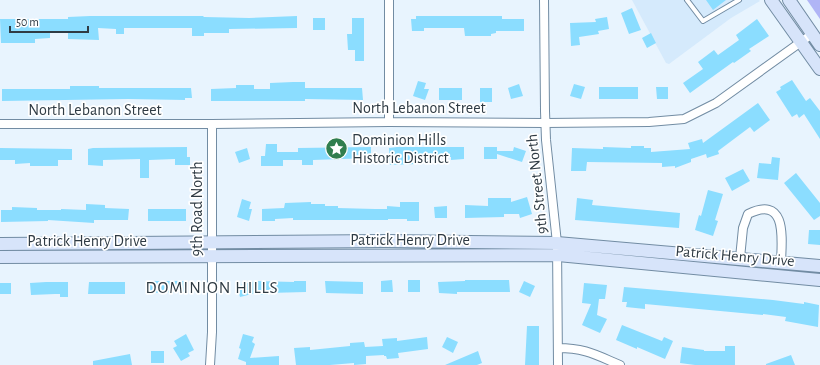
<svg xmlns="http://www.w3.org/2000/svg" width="820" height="365" font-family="'Alegreya Sans',sans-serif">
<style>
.built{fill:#d5eafc}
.forest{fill:#b0b5f6}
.building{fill:#8bddff}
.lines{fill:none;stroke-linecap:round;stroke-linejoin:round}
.lane-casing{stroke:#728ca3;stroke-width:6}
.street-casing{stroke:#728ca3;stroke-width:10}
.secondary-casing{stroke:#728ca3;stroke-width:14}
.lane{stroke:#fff;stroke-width:4}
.street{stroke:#fff;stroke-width:8}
.secondary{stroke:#d7e4fa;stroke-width:12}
.labels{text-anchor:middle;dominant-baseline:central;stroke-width:3.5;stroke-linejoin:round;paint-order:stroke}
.street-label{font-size:16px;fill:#2f3b44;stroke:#fff}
.poi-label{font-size:16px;fill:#2f3b44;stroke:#fff;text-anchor:start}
.neighbourhood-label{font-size:17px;letter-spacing:1px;fill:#2f3b44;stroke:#fff}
</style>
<rect width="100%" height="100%" fill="#e8f4fe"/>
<!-- built -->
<path class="built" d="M632,0H759L760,1L731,18L669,64L666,63Z"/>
<!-- forest -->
<path class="forest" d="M807,0H820V19Z"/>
<!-- building -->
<path class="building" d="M706,0H726L713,10Z
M632,8L641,30L629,34L621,13Z
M90,16H203L204,17L249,18L297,16V28L229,29V33H204V36H192V28H124V34H116V29L98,28L99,40L68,39V31L50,32V38L35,39V43H1L0,19H68V17Z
M416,16H502V19H524V31H496V33L491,34V36H465L464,28H424V31H412L411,19H416Z
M607,17L609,29L598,31L599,34L579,37L580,45L571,46L570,23L596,22L595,19Z
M313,18H325V30H313Z
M352,18H364V61H355V50H348L347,34H352Z
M757,19L769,36L749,49L751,51L734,63L733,62L690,93L683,83L703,69L698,62L714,50L718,55L739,40L736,35Z
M651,33L656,43L647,48L642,38Z
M792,80L806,101L810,98L820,111V139L804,114L799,118L797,114L792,117L776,92L781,89L780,87Z
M418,81L426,83L424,89H429L425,100L413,96Z
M293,82H305V88H362L363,100L305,99V101H211V89L236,88V85H254V89H270V83Z
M519,84L523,96L511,99L508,88Z
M574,84L585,87L581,99L570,96Z
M70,86H99V88H191L192,98H185V100L128,99L2,101V89H70Z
M599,87H638V99H599Z
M656,87H668V99H657Z
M439,88H462V100H439Z
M480,88H492V102H480Z
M758,103L770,120L754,132L750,127L718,151L719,154L707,158L706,154L691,159V162L675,168V166L662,167V163L587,162L586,171H571L572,148L603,149V147L631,148V146H644V148H651V152L690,149L688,143L702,139L703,143Z
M266,144H277V152H298V148L371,147V158L313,160V165H302V160H283V166H261V156H265Z
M187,147V157H190V165H175V159L149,160V178H140V159L103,160V166L88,165V149L93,148Z
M397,147H464V159L451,160V157L434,156V160H423V162H416L417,164L390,165L389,148Z
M484,147H497V151H513L514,147L526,151L522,162L497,154V159H484Z
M0,148L72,149V160H58V166H30V163L15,164V160H0Z
M247,148L250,159L239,163L235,152Z
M772,157L780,158L778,180L757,178L759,163L771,164Z
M743,169L750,181L732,191L725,178Z
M796,173L820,203V216L814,220L784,183Z
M708,190L723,194L715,220L718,221L713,236L695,230L699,215L701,216Z
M527,197L532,214L520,218L519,214H504V217L465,218V205L488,206V198H511V202Z
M577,198L593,200L592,205L680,213L679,228L575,220Z
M242,199L251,202L249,209H252L249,221L237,217Z
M311,202V204H325V206H338V208L375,209H387V206L400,207V202H419V221H407V219H388V220H293V218L275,219V221H262V209L284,208L285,203Z
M86,204L105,205V208L129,209L128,220H94V223L48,220V221L1,222V210H12V207L37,208V210H61V209L86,210Z
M447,206V218H435L434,207Z
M148,209H186V221H148Z
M809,230H820V245L808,244Z
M392,280L393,292H381V281Z
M408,280H420V292H408Z
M465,280H509L510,292H457V294L439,293L438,282L465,281Z
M150,281H185L184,292L150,293Z
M255,281L294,282V281H306V292L268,293V295H260V292L240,297L237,286Z
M325,281L363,282V294L326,293Z
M524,281L535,286L530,297L519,292Z
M46,282H68V297H60V294H55L31,295L30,283Z
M89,282H125V294H88Z
M0,283H11V294H0Z
M584,283L607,285L605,299H599L597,315L607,319L600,333L582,325L591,304L582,303Z
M624,287L773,300L804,304V302L819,305L818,327L785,321L786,317L763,314V315L645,304V309L626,307L627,302H622Z
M622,325L662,341L664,337L673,341L665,359L637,347V349L616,340Z
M527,326H539V365H525Z
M186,334L194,350L188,353L190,356L181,361L173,348L177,346L174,341Z
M243,334L254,337L252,342L255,344L250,358L279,356V365H246V362L238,359L241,349L239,348Z
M427,337L428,349L398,353L399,358L387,359L386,356H384V355L366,356V364L354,365V363L330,365H296L294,348L310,347V350L350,346V343L364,342L365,347L383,346L382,339L397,338V341Z
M447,337L458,342L453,353L442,347Z
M725,346H735V365H695L680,363L682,347L704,350V351H725Z
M151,351H164V363H151Z
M478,351L482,363L477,365H445Z
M130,354L132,365H93V361Z
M791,355L795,365H766V364Z"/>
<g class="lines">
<defs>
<path id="lane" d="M687,0L703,21L739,0"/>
<path id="street" d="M389,0V122
M544,0L545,111L546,140L557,243L558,365
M0,124H212L389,122L545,123L649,122L684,119L716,103L812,34
M740,258L743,228L748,214C787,195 782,238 781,262
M558,348C585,348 596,355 620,365
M210,365L212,332V124"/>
<path id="secondary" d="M771,0L820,69
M789,0L820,45
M0,244L386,241L557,243L820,266
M0,257L558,255L820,280"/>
</defs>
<!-- lane casing -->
<use href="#lane" class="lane-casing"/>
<!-- street casing -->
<use href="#street" class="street-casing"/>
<!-- secondary casing -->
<use href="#secondary" class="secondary-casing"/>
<!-- lane -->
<use href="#lane" class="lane"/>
<!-- street -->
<use href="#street" class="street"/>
<!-- secondary -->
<use href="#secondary" class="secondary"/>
</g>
<!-- icons -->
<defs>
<symbol id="sight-disc" viewBox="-11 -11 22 22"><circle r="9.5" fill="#307e4e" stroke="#fff"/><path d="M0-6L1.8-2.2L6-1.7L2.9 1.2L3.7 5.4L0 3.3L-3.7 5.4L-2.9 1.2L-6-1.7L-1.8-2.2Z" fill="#fff"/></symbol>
</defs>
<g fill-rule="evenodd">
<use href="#sight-disc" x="324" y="136" width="25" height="25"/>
</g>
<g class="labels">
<!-- street labels -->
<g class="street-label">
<text x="419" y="108">North Lebanon Street</text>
<text x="95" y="110">North Lebanon Street</text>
<text transform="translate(537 184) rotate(-96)">9th Street North</text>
<text transform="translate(197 209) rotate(-90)">9th Road North</text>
<text x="410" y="240">Patrick Henry Drive</text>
<text x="87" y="241">Patrick Henry Drive</text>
<text transform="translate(735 256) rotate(5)">Patrick Henry Drive</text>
</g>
<!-- poi labels -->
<g class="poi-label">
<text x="352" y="140">Dominion Hills<tspan x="352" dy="18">Historic District</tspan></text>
</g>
<!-- neighbourhood labels -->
<g class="neighbourhood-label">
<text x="212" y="287">DOMINION HILLS</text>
</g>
</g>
<!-- scale -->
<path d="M10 26v6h78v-6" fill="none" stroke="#2f3b44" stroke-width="2"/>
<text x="16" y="26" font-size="12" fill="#2f3b44" stroke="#ffffff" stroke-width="3" paint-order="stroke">50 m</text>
</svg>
